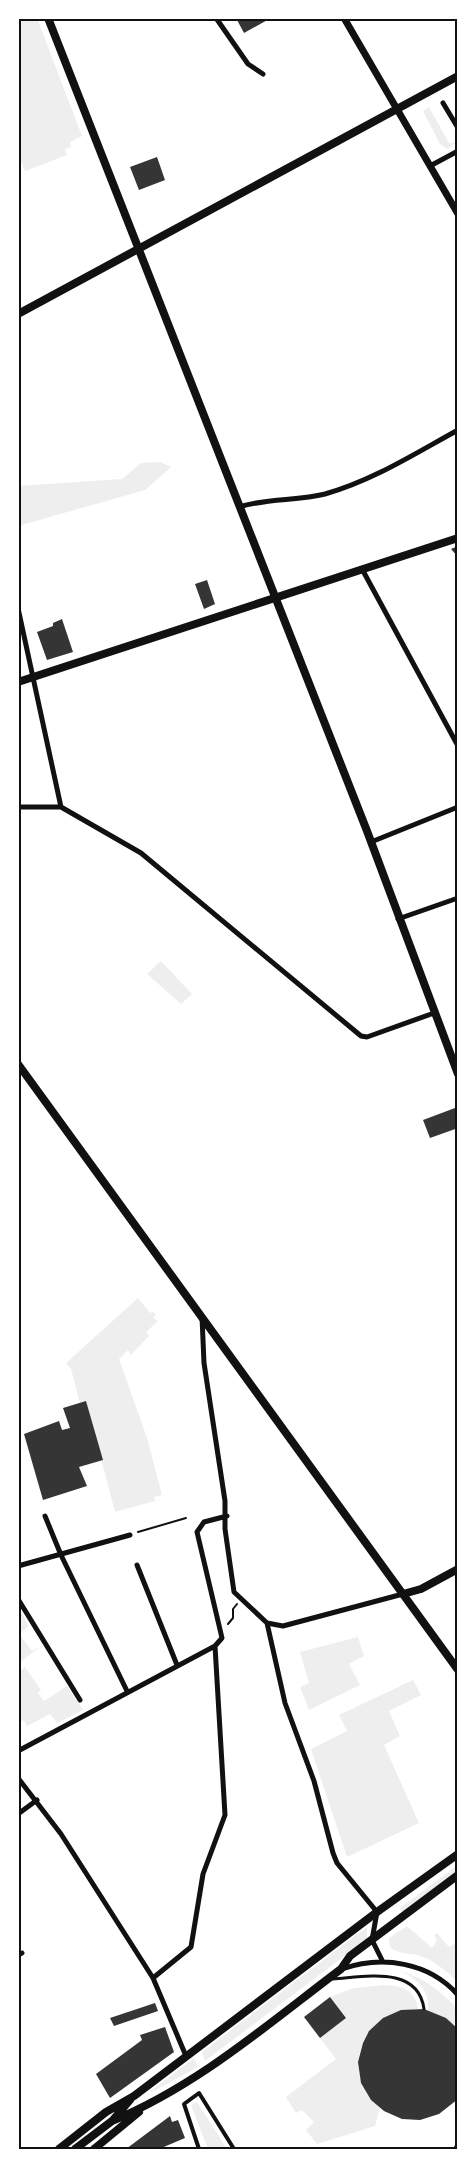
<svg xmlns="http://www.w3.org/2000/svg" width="476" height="2167" font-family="Helvetica,sans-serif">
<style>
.green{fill:#eee}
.building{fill:#353535}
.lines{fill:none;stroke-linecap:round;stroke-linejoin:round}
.path{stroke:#111;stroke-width:2}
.service{stroke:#111;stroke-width:3}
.pedestrian{stroke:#111;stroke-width:4}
.minor{stroke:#111;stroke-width:5}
.tertiary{stroke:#111;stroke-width:7}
.secondary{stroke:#111;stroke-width:8}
.neatline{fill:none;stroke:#111;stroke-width:2}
</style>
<rect width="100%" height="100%" fill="#fff"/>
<!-- green -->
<path class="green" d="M18,18H37L82,136L70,142L71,147L65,149L67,155L25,171L18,154Z
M429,107L449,143L457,142L447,149L440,144L423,111Z
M160,462L171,467L145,490L18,526V486L122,479L141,463Z
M161,961L192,994L181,1004L147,974Z
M138,1298L150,1313L153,1312L156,1314L153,1318L158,1321L146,1332L149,1336L131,1355L128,1350L119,1359L147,1438L162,1495L154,1497L155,1501L115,1512L86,1401L80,1403L71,1369L66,1363Z
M18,1607L29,1626L19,1634L32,1651L41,1646L18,1664Z
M358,1637L364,1656L349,1664L360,1685L309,1710L300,1687L309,1683L300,1652Z
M25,1667L41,1690L38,1693L44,1701L67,1686L83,1710L57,1723L50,1714L27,1726L24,1720L18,1723V1672Z
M413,1680L421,1695L389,1711L400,1736L384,1745L419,1823L347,1857L311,1749L347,1731L339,1715Z
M458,1865V1870L402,1912L400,1908Z
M407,1926L432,1948L437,1940L434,1936L437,1933L449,1947L458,1941V1982C446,1971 434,1960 418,1955C408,1953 398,1954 390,1947L389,1938Z
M367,1927V1939L205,2061L202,2052Z
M401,1971C425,1978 441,1992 458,2009V2029L446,2018L428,2011C430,1991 418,1979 401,1971Z
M383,1985C402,1986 415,1989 418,2009C363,2011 337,2070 380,2108L375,2126L317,2144L306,2130L314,2122L302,2110L296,2113L286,2097L336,2059L320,2038L346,2018L330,1997L354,1988Z
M194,2058L198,2067L152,2092L151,2091Z
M197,2102L227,2149H208L191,2105Z"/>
<!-- building -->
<path class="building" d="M236,18H271L244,33Z
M157,157L165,180L139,190L130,167Z
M458,546V557L451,549Z
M207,580L215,604L204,609L195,584Z
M62,619L73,652L47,660L37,632L53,626V623Z
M455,1108L458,1128L430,1138L423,1120Z
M86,1401L103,1460L79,1467L87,1486L43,1500L24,1434L59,1421L62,1430L70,1428L63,1408Z
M330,1997L346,2018L320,2038L304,2017Z
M155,2003L158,2011L114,2026L110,2018Z
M424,2009L446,2018L458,2029V2099L439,2114L420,2120L402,2119L384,2111L371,2100L361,2083L358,2062L363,2043L369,2031L383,2018L401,2010Z
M165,2027L174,2052L110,2098L96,2074L142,2040L140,2035Z
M170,2116L172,2122L178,2120L185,2138L159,2149H126Z"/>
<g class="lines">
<!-- path -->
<path class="path" d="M138,1532L186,1518
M228,1624L233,1618V1609L237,1604"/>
<!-- service -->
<path class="service" d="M333,1979C365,1977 418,1965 424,2009"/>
<!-- pedestrian -->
<path class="pedestrian" d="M199,2149L184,2104L199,2093L234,2149"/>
<!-- minor -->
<path class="minor" d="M216,18L248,64L263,74
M443,103L458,128
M430,166L458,151
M239,507C267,498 297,501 325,494C372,481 416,453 458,430
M362,569L458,746
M18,608L61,807
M18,807H61L141,853L361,1036L367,1037L434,1013
M371,842L458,807
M398,919L458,898
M202,1317L204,1363L225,1501V1529L234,1592L267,1623
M45,1516L61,1555L127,1691
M137,1565L177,1665
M18,1566L130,1535
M18,1599L80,1700
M267,1623L285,1703L314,1781L333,1853L337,1863L377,1912L372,1940L382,1960
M267,1623L283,1626L403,1594
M18,1751L215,1646L222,1638L197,1532L204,1522L227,1516
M18,1778L61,1834L153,1978L186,2056
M18,1814L37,1800
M18,1955L22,1953
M342,1969C382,1955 429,1962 458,1995
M153,1978L191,1947L203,1874L225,1815L215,1646
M456,2149L458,2144"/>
<!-- tertiary -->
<path class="tertiary" d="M344,18L458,214"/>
<!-- secondary -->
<path class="secondary" d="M48,18L367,831L458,1074
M18,314L458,76
M18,682L458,538
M18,1064L458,1670
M403,1594L421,1589L458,1569
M112,2121C197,2086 268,2024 341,1969L350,1956L458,1875
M59,2149L106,2112L134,2096L377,1912L458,1854
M75,2149L112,2121L130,2100
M94,2149L139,2112"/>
</g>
<!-- border -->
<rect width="476" height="2167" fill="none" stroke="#ffffff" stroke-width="39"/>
<rect x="20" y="20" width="436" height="2128" class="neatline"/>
</svg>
